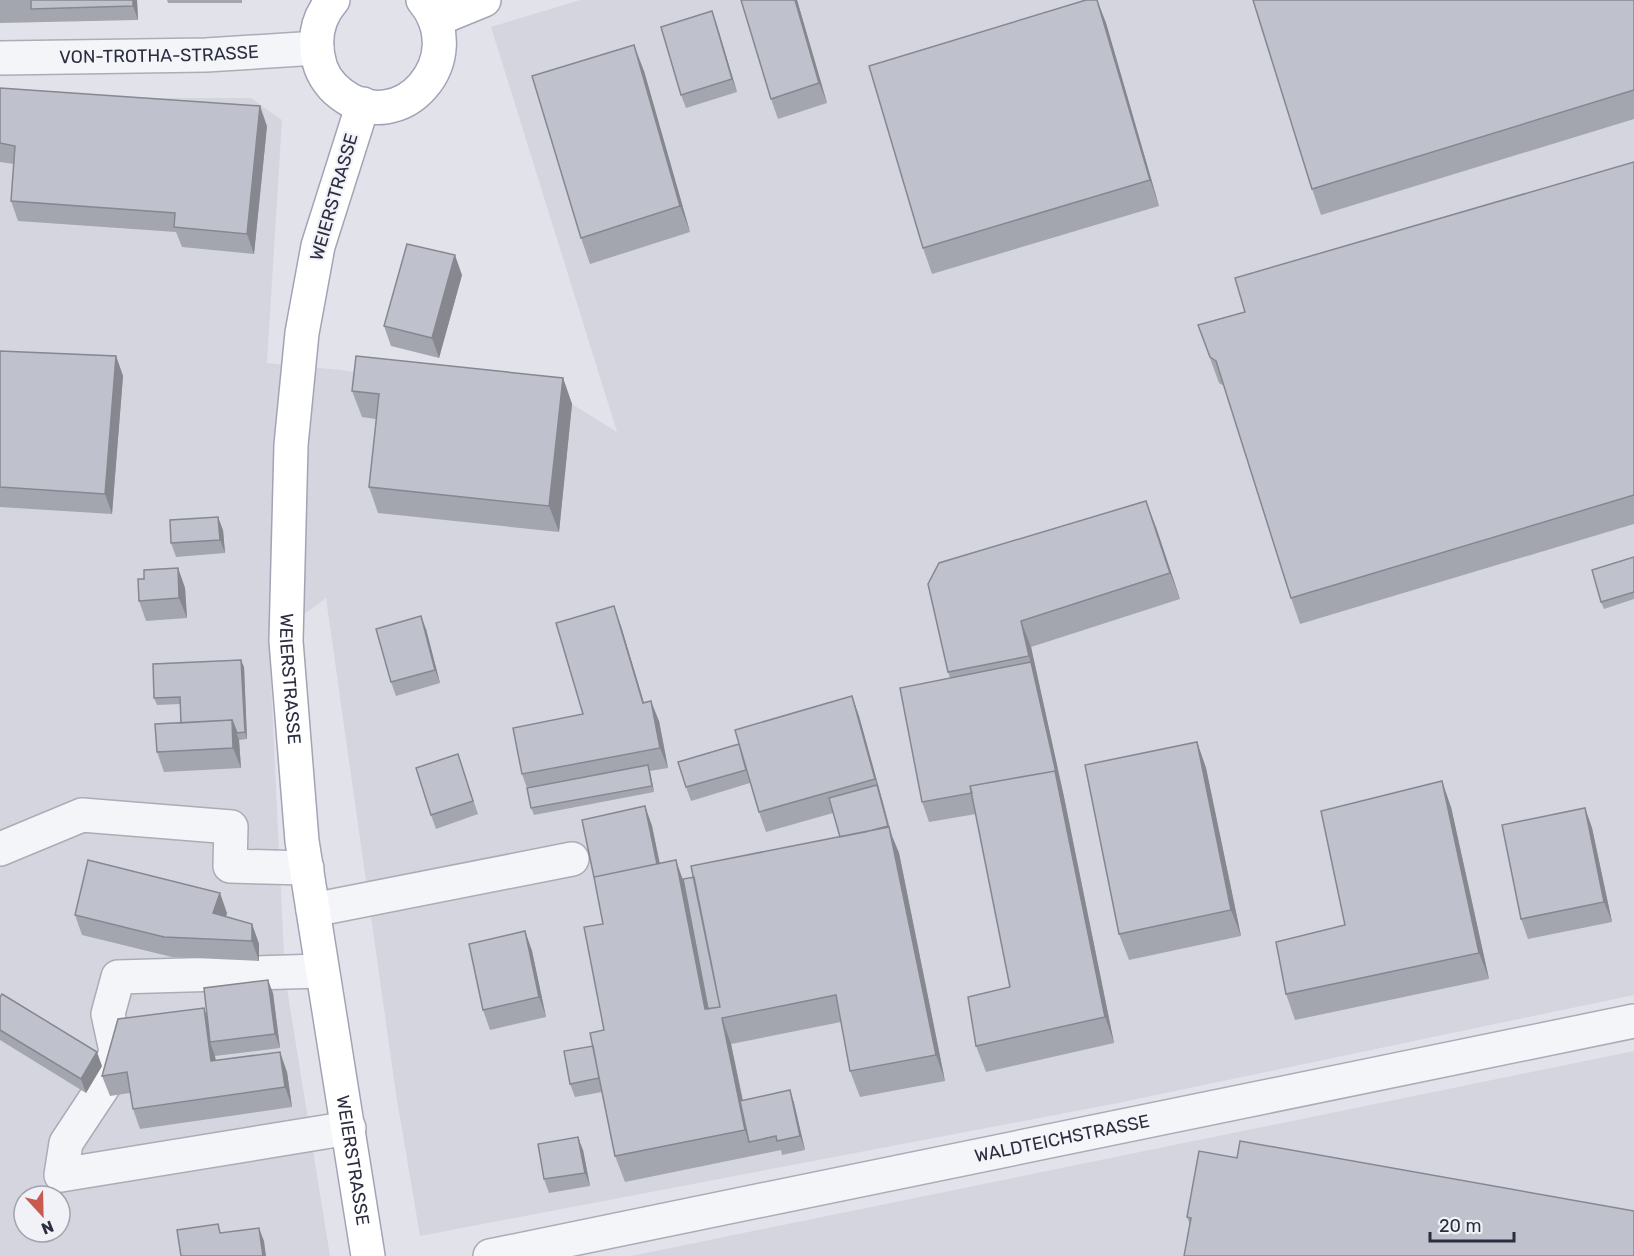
<svg xmlns="http://www.w3.org/2000/svg" width="1634" height="1256" font-family="Rubik,sans-serif">
<style>
.built{fill:#d4d5de;fill-rule:evenodd}
.lines{fill:none;stroke-linecap:round;stroke-linejoin:round}
.minor-casing{stroke:#abacb7;stroke-width:36}
.major-casing{stroke:#a2a4b5;stroke-width:36}
.minor{stroke:#f4f5f8;stroke-width:33}
.major{stroke:#fff;stroke-width:33}
.wall{fill:#a4a6af}
.shaded-wall{fill:#86878f}
.building{fill:#bfc1cc;stroke:#86878f;stroke-width:1.5}
.labels{text-anchor:middle;dominant-baseline:central;stroke-width:4.5;stroke-linejoin:round;paint-order:stroke}
.street-label{font-size:18px;fill:#2b2d41;stroke:#f1f2f7}
</style>
<rect width="100%" height="100%" fill="#e2e3ea"/>
<!-- built -->
<path class="built" d="M580,0H1634V995L1118,1103L420,1236L396,1094L326,598L269,640L285,976L330,1256H0V98H251L282,120L267,363L341,370L572,404L617,432L491,27ZM24,1196H60V1232H24Z
M1634,1051V1256H629L641,1254Z"/>
<g class="lines">
<defs>
<g id="minor">
<path id="s1" d="M0,58L206,55L317,48"/>
<path d="M0,849L82,815L231,827L230,866L307,868"/>
<path d="M313,910L572,859"/>
<path d="M321,971L118,977L108,1014L116,1051L105,1084L66,1143L61,1175L349,1128"/>
<path id="s2" d="M490,1256L1634,1021"/>
</g>
<g id="major">
<path d="M333,0C319,16 314,35 318,56C320,71 329,85 341,94C401,140 472,58 423,0"/>
<path d="M435,20L484,0"/>
<path id="s3" d="M363,104L318,246L302,333L291,445L286,641L302,841L368,1256"/>
</g>
</defs>
<!-- minor casing -->
<use href="#minor" class="minor-casing"/>
<!-- major casing -->
<use href="#major" class="major-casing"/>
<!-- minor -->
<use href="#minor" class="minor"/>
<!-- major -->
<use href="#major" class="major"/>
</g>
<!-- wall -->
<path class="wall" d="M0,0H137L138,20L0,23Z
M167,0H242V3H168Z
M741,0H797L827,103L778,119L771,99Z
M1097,0L1106,23L1159,206L932,274L923,248Z
M1634,0V119L1321,215L1312,189Z
M712,11L737,92L686,108L681,95Z
M644,71L690,232L590,264L581,238Z
M0,88L267,126L254,254L182,247L176,232L18,221L11,201L14,164L0,162Z
M1634,162V524L1300,624L1291,598L1224,386L1219,383L1198,325L1245,312Z
M462,275L439,358L391,346L384,326Z
M0,351L116,356L123,376L112,514L0,507Z
M563,378L572,404L559,532L378,513L369,487L376,419L362,417L352,391Z
M1156,527L1180,599L1031,647L1064,797L1114,1043L986,1072L976,1046L1010,987L976,814L929,822L922,802L950,678L948,672Z
M223,530L225,553L176,557L171,543Z
M1634,557V599L1604,609L1601,602Z
M178,568L185,588L187,618L146,621L139,601L144,579Z
M621,626L644,703L659,721L668,768L650,771L654,792L534,815L531,808L527,788L522,774L583,714Z
M426,629L440,683L396,696L391,682Z
M244,667L247,739L239,740L241,768L164,772L157,752L181,723L180,704L157,705L154,698Z
M852,696L859,716L892,836L899,853L945,1081L860,1097L850,1071L841,1022L731,1044L743,1100L790,1090L794,1103L805,1150L782,1155L781,1150L625,1182L615,1156L602,1092L575,1097L570,1084L593,1046L604,1030L603,924L645,806L652,826L660,864L683,879L694,877L840,837L833,813L766,832L759,812L750,783L691,801L686,787L739,744Z
M1197,742L1206,768L1241,936L1129,960L1119,934Z
M458,754L478,814L436,829L431,815Z
M1451,807L1489,979L1295,1020L1286,994L1345,925Z
M1585,808L1592,828L1612,922L1528,939L1521,919Z
M227,913L226,917L252,924L259,944V961L172,957L82,935L75,915Z
M525,931L532,951L546,1017L490,1030L483,1010Z
M273,993L280,1048L215,1056L216,1061L287,1072L292,1107L140,1129L133,1109L130,1093L110,1096L102,1076L207,1016Z
M0,997L102,1066L86,1093L0,1040Z
M583,1150L590,1186L549,1193L544,1179Z
M1237,1158L1190,1225L1187,1217Z"/>
<!-- shaded-wall -->
<path class="shaded-wall" d="M133,0H137L138,20L133,6Z
M795,0H797L827,103L819,83Z
M1097,0L1106,23L1159,206L1150,180Z
M712,11L717,25L737,92L732,79Z
M634,45L644,71L690,232L680,206Z
M260,106L267,126L254,254L247,234Z
M455,255L462,275L439,358L432,338Z
M116,356L123,376L112,514L105,494Z
M563,378L572,404L559,532L549,506Z
M1146,501L1156,527L1180,599L1170,573Z
M218,517L223,530L225,553L220,540Z
M178,568L185,588L187,618L179,598Z
M614,606L621,626L650,723L643,703Z
M421,616L426,629L440,683L435,670Z
M1021,621L1031,647L1064,797L1114,1043L1105,1017L1055,771Z
M241,660L244,667L247,739L245,732Z
M852,696L859,716L882,799L875,779Z
M651,701L659,721L668,768L660,748Z
M232,720L239,740L241,768L233,748Z
M1197,742L1206,768L1241,936L1231,910Z
M648,765L650,772L654,792L652,786Z
M1442,781L1451,807L1489,979L1479,953Z
M877,785L882,799L892,836L899,853L945,1081L936,1055L890,829Z
M645,806L652,826L665,890L658,870Z
M1585,808L1592,828L1612,922L1604,902Z
M676,860L685,886L712,1028L705,1009Z
M220,893L227,913L220,933L213,913Z
M252,924L259,944V961L252,941Z
M525,931L532,951L546,1017L539,997Z
M268,980L273,993L280,1048L275,1034Z
M204,1008L211,1028L210,1042L215,1056L218,1081L211,1061Z
M722,1018L731,1044L751,1142H749L745,1130Z
M97,1052L102,1066L86,1093L81,1079Z
M280,1052L287,1072L292,1107L285,1087Z
M790,1090L794,1103L805,1150L800,1136Z
M578,1137L583,1150L590,1186L585,1173Z
M259,1228L264,1241L266,1256H263Z"/>
<!-- building -->
<path class="building" d="M31,0H133V6L31,9Z
M741,0H795L819,83L771,99Z
M1086,0H1097L1150,180L923,248L869,66Z
M1253,0H1634V90L1312,189Z
M712,11L732,79L681,95L661,27Z
M634,45L680,206L581,238L532,76Z
M0,88L260,106L247,234L174,227L175,213L11,201L15,146L0,143Z
M1634,162V495L1291,598L1216,361L1210,357L1198,325L1245,312L1235,278Z
M407,244L455,255L432,338L384,326Z
M0,351L116,356L105,494L0,487Z
M356,356L563,378L549,506L369,487L379,394L352,391Z
M1146,501L1170,573L1021,621L1029,656L948,672L928,584L939,563Z
M218,517L220,540L171,543L170,520Z
M1634,557V592L1601,602L1592,570Z
M178,568L179,598L139,601L138,579H144V570Z
M614,606L643,703L651,701L660,748L522,774L513,728L583,714L556,623Z
M421,616L435,670L391,682L376,629Z
M241,660L245,732L237,733L232,720L181,723L180,697L154,698L153,664Z
M1031,662L1057,777L1055,771L970,786L972,793L922,802L900,688Z
M852,696L875,779L759,812L735,730Z
M232,720L233,748L157,752L155,724Z
M1197,742L1231,910L1119,934L1085,765Z
M739,744L746,770L686,787L678,762Z
M458,754L473,801L431,815L416,768Z
M648,765L652,786L531,808L527,788Z
M1055,771L1105,1017L976,1046L968,997L1010,987L970,786Z
M1442,781L1479,953L1286,994L1276,942L1345,925L1321,811Z
M877,785L888,826L865,832L840,837L829,798Z
M645,806L657,864L594,877L595,882L582,820Z
M1585,808L1604,902L1521,919L1502,825Z
M889,827L936,1055L850,1071L836,995L722,1018L745,1130L615,1156L590,1033L604,1030L584,927L603,924L594,877L676,860L705,1009L720,1007L691,866Z
M88,860L220,893L213,913L252,924V941L164,937L75,915Z
M694,877L720,1007L708,1009L683,879Z
M525,931L539,997L483,1010L469,944Z
M268,980L275,1034L210,1042L204,988Z
M2,994L97,1052L81,1079L0,1030V997Z
M204,1008L211,1061L280,1052L285,1087L133,1109L127,1072L102,1076L118,1019Z
M593,1046L599,1078L570,1084L564,1051Z
M790,1090L800,1136L777,1141L776,1136L749,1142L740,1101Z
M578,1137L585,1173L544,1179L538,1144Z
M1240,1141L1634,1211V1256H1184L1191,1218L1187,1217L1199,1151L1237,1158Z
M218,1224L220,1233L259,1228L263,1256H181L177,1230Z"/>
<g class="labels">
<!-- street labels -->
<g class="street-label">
<text stroke="none"><textPath href="#s1" startOffset="159">VON-TROTHA-STRASSE</textPath></text>
<text transform="translate(334 197) rotate(-74)">WEIERSTRASSE</text>
<text stroke="none"><textPath href="#s3" startOffset="584">WEIERSTRASSE</textPath></text>
<text stroke="none"><textPath href="#s2" startOffset="584">WALDTEICHSTRASSE</textPath></text>
<text stroke="none"><textPath href="#s3" startOffset="1070">WEIERSTRASSE</textPath></text>
</g>
</g>
<!-- north arrow -->
<g transform="translate(42 1214) rotate(158)"><circle r="28" fill="#f1f2f7" stroke="#a2a3ae" stroke-width="1.5"/>
<path d="M0-4.5L10 22L0 15L-10 22Z" fill="#c85b4d"/>
<text y="-9" font-size="16" font-weight="bold" text-anchor="middle" fill="#2b2d41">N</text>
</g>
<!-- scale -->
<path d="M1430 1232v9h84v-9" fill="none" stroke="#2b2d41" stroke-width="3"/>
<text x="1439" y="1232" font-size="18" fill="#2b2d41" stroke="#f1f2f7" stroke-width="4.5" paint-order="stroke">20 m</text>
</svg>
